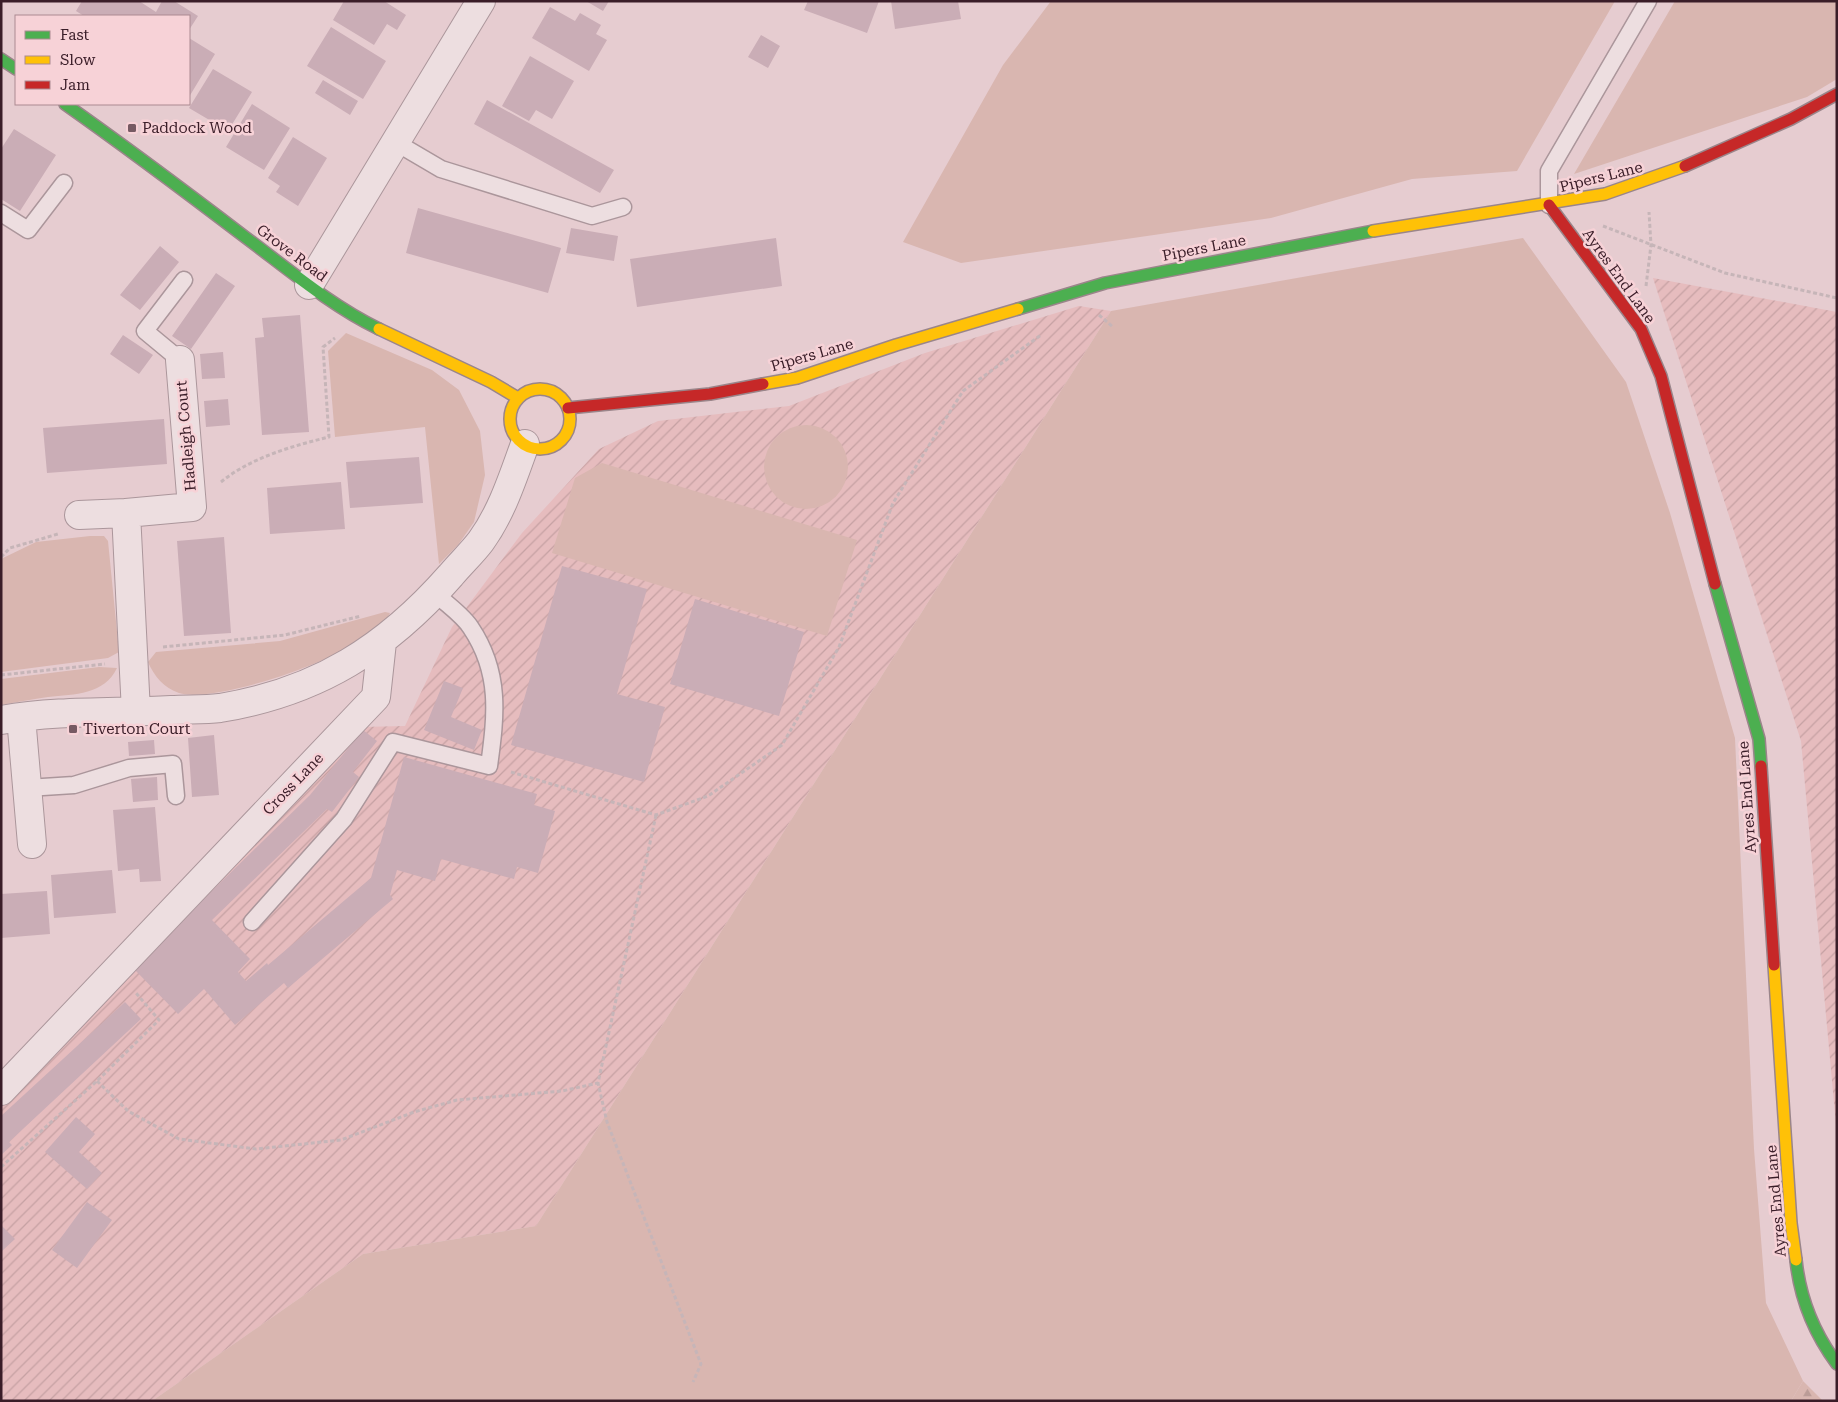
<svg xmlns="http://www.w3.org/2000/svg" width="1838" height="1402" font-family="'Roboto Serif',serif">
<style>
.farmland{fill:url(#farmland-furrows)}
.green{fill:#d9b6b0}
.forest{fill:url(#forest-firs)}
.building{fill:#caadb6}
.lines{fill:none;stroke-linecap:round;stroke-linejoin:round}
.lane-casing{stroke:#ab969b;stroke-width:19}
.street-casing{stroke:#ab969b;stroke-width:30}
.fast-casing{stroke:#9a858a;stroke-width:14}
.slow-casing{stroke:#9a858a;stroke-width:14}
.jam-casing{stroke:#9a858a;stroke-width:14}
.path{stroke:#c6b5b8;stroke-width:3;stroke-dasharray:4 2.5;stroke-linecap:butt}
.lane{stroke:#eddee0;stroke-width:16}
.street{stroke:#eddee0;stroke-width:28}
.fast{stroke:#4caf50;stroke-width:11}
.slow{stroke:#ffc107;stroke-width:11}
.jam{stroke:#c62828;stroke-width:11}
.poi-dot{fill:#765a63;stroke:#f7d2d7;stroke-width:2}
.labels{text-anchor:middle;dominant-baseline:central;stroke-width:5;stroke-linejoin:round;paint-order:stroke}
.poi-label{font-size:15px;fill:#3a1d28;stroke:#f7d2d7;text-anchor:start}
.street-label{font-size:15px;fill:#3a1d28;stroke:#f7d2d7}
</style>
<defs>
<pattern id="farmland-furrows" width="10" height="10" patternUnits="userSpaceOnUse" patternTransform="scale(1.25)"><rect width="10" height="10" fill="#e6bcbe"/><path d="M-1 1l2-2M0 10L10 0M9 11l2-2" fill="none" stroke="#c6a1a3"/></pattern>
<pattern id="forest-firs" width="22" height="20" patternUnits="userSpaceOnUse" patternTransform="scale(1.25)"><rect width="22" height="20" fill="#d9b6b0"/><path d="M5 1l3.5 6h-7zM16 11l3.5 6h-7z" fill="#bb9c97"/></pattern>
</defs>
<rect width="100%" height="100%" fill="#e6ccd0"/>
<!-- farmland -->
<path class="farmland" d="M1653,278L1837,312V1136L1801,741Z
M1079,306L1111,311L536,1226L363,1254L152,1401H1V1105L299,798L360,727L405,726L452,627L522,533L599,449L658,421L789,406L925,353Z"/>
<!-- green -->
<path class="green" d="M1051,1H1615L1517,171L1412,179L1271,218L961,263L903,242L1003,65Z
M1675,1H1837V79L1807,97L1574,174Z
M1523,238L1626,382L1670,513L1735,738L1754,1149L1766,1303L1803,1381L1791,1401H152L363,1254L536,1226L1111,311Z
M346,333L432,370L459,390L480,431L485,475L474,522L458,545L439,564L425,427L335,437L328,351Z
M764 467a42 42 0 1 1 84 0a42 42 0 1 1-84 0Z
M602,463L857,540L827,636L552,553L575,478Z
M90,536H104L108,541L119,652L108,658L1,672V559L36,542Z
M385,612L390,613C375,651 218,705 179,693C164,688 154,676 148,662L156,652L280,641Z
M99,667L117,668C104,695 75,694 48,697C33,699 17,702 1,705V679Z"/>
<!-- forest -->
<path class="forest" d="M1803,1381L1823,1401H1791Z"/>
<!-- building -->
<path class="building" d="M82,1H139L156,12L162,1H174L198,16L189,30V16H84L76,11Z
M344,1H384L406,15L397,30L387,24L374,45L333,20Z
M586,1H609L603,11Z
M808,1H879L867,33L804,10Z
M891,1H958L961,19L895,29Z
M550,7L575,21L580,13L601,25L596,34L607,40L589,71L532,38Z
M331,27L386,61L363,99L307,66Z
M761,35L780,46L768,68L748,57Z
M189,38L215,54L189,97Z
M530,56L574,81L552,119L536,110L529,121L502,106Z
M213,69L252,92L228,131L189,108Z
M323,80L358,101L350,115L315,93Z
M487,100L614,170L600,193L474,124Z
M252,104L290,128L264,170L226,147Z
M14,129L56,155L20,211L1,199V149Z
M293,137L327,158L298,206L276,192L280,186L268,178Z
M418,208L561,248L548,293L406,253Z
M571,228L618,236L614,261L566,253Z
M776,238L782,286L637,307L630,259Z
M160,246L179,262L140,310L120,295Z
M216,273L235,286L191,349L172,336Z
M300,315L309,432L262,435L255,338L264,337L262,318Z
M123,335L153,355L139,374L110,354Z
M223,352L225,378L202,379L200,354Z
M228,399L230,425L206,427L204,401Z
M164,419L167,464L47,473L43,428Z
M419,457L423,503L350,508L346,462Z
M341,482L345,529L270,534L267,488Z
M224,537L231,633L184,636L177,541Z
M562,566L647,589L617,694L665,707L644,782L511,745Z
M695,599L804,632L779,716L670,684Z
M444,681L463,688L451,717L482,730L474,750L424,730Z
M363,730L377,741L353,772L359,777L332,812L327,809L212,920L250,959L238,972L246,981L267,963L268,965L371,878L404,757L537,794L534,805L555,811L538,873L517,867L514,879L441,859L435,881L397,870L390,895L393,899L288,988L284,983L235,1025L204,989L178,1014L133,968L310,795Z
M214,735L219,795L192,797L188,738Z
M154,740L155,754L129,756L128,742Z
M157,777L158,800L133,802L131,779Z
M155,807L161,881L140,882L139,869L118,871L113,810Z
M112,870L116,913L54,918L51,875Z
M47,891L50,934L1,938V894Z
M125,1002L141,1019L9,1142L12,1145L1,1155V1116Z
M76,1117L95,1134L79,1152L102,1173L87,1189L45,1152Z
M87,1202L112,1220L77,1268L52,1250Z
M1,1225L15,1239L1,1252Z"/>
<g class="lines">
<defs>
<path id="lane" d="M395,142L441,169L592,216L623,207
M1549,205V171L1648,1
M1,213L28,230L64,183
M180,360L145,331L184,280
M27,788L74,785L129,768L173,764L176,796
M252,922L344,819L393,742L489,766C496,715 501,673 471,628C463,615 446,604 435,593"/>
<path id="street" d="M309,285L481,1
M126,513L192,507L180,360
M79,515L126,513L136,712
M21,717L32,844
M1,720C58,710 114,713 171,710C187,709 204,710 220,708C318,692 387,648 451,575C461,563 472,553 481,541C502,512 513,477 525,444
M1,1091L376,697L382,642"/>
<path id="fast" d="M1,59L16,69
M65,104C126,147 186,192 245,237C288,269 330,305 379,329
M1018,309L1105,283L1373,231
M1715,584L1759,739L1761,766
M1796,1260C1800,1299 1814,1333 1837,1364"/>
<path id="slow" d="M1373,231L1605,194L1685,166
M379,329L491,382L518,398
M763,384L797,378L896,345L1018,309
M510 419a30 30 0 1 1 60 0a30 30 0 1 1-60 0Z
M1774,965L1791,1223L1796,1260"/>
<path id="jam" d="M1685,166L1791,119L1837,94
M1549,205L1641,329L1661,376L1715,584
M568,408L710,394L763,384
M1761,766L1774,965"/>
</defs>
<!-- lane casing -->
<use href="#lane" class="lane-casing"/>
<!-- street casing -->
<use href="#street" class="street-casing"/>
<!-- fast casing -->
<use href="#fast" class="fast-casing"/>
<!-- slow casing -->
<use href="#slow" class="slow-casing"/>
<!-- jam casing -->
<use href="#jam" class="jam-casing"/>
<!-- path -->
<path class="path" d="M1603,226L1725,273L1837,298
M1646,286L1651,245L1649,212
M1099,315L1113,327
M221,482C250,458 292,446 329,437L323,347L335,338
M1,557L10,548L58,534
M163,647L285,635L361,616
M1,675L105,664
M511,772L656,815L708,796L782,745L839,647L893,503L963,391L1041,335
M656,815L598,1083L607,1122L701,1364L693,1382
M97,1081L128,1111L179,1139L256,1149L341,1140L414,1112L457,1100L562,1091L598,1083
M1,1167L97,1081L159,1020L136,993"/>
<!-- lane -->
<use href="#lane" class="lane"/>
<!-- street -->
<use href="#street" class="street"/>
<!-- fast -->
<use href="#fast" class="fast"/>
<!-- slow -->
<use href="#slow" class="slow"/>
<!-- jam -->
<use href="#jam" class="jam"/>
</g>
<!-- markers -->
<g class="poi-dot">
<rect x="127" y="123" width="10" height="10" rx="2.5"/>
<rect x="68" y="724" width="10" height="10" rx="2.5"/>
</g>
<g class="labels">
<!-- poi labels -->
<g class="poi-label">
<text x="142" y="128">Paddock Wood</text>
<text x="83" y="729">Tiverton Court</text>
</g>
<!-- street labels -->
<g class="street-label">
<text transform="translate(1601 177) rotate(-14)">Pipers Lane</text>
<text transform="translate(1204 248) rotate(-11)">Pipers Lane</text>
<text transform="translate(292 253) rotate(37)">Grove Road</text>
<text transform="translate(1619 276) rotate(54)">Ayres End Lane</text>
<text transform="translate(812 355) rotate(-16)">Pipers Lane</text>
<text transform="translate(186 436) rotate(-95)">Hadleigh Court</text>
<text transform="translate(293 784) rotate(-46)">Cross Lane</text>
<text transform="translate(1747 797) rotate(-94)">Ayres End Lane</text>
<text transform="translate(1776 1201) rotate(-95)">Ayres End Lane</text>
</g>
</g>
<!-- border -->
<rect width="1838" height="1402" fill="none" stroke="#3a1d28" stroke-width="5"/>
<!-- legend -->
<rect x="15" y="15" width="175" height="90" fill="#f7d2d7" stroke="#ab8a91"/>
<rect x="25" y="31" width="25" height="8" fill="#4caf50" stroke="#ab8a91"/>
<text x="60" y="40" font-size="15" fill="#3a1d28">Fast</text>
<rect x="25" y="56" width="25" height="8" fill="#ffc107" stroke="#ab8a91"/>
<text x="60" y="65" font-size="15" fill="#3a1d28">Slow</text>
<rect x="25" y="81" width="25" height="8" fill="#c62828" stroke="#ab8a91"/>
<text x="60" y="90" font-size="15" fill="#3a1d28">Jam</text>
</svg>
